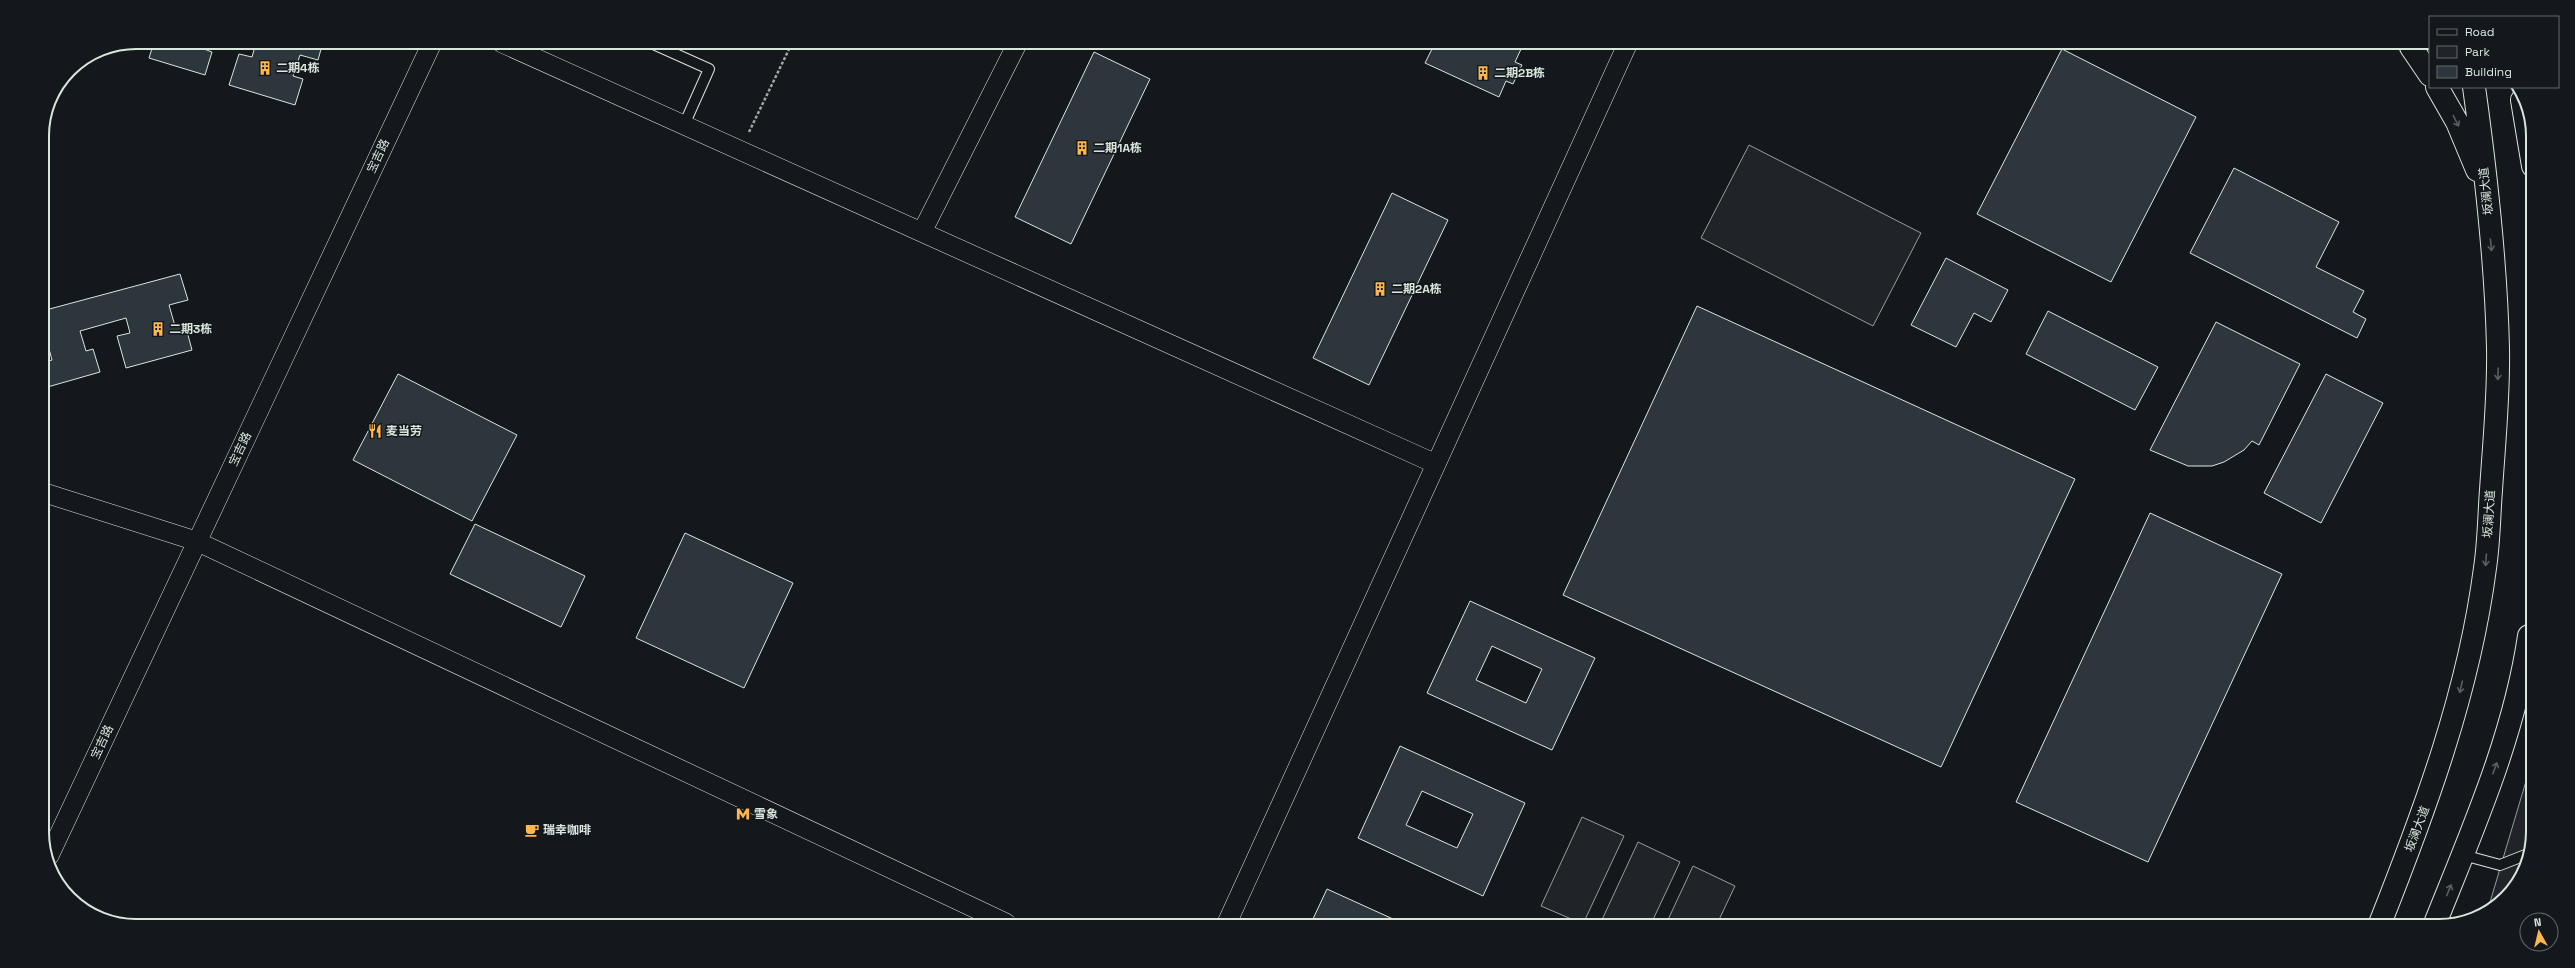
<svg xmlns="http://www.w3.org/2000/svg" width="2575" height="968" font-family="'Space Grotesk','Noto Sans SC',sans-serif">
<style>
.green{fill:#202428;stroke:#939e99}
.building{fill:#2c363c;stroke:#d8e6dc;fill-rule:evenodd}
.lines{fill:none;stroke-linecap:round;stroke-linejoin:round}
.service-casing{stroke:#d8e6dc;stroke-width:12}
.minor-casing{stroke:#d8e6dc;stroke-width:20}
.primary-casing{stroke:#d8e6dc;stroke-width:24}
.path{stroke:#9da8a2;stroke-width:2.5;stroke-dasharray:3 2;stroke-linecap:butt}
.service{stroke:#14181c;stroke-width:10}
.minor{stroke:#14181c;stroke-width:19}
.primary{stroke:#14181c;stroke-width:22}
.oneway{stroke:#59605f}
.labels{text-anchor:middle;dominant-baseline:central;stroke-width:3;stroke-linejoin:round;paint-order:stroke}
.poi-label{font-size:12px;font-weight:bold;fill:#d8e6dc;stroke:#14181c;text-anchor:start}
.street-label{font-size:12px;fill:#d8e6dc;stroke:#14181c}
.rim{fill:none;stroke:#d8e6dc;stroke-width:2}
</style>
<rect width="100%" height="100%" fill="#14181c"/>
<!-- green -->
<path class="green" d="M1749,145L1921,233L1873,326L1701,238Z
M2529,771L2528,862L2489,911L2488,909Z
M1582,817L1624,836L1583,924L1541,906Z
M1638,842L1680,862L1651,924H1600Z
M1693,866L1735,886L1717,924H1666Z"/>
<!-- building -->
<path class="building" d="M154,42H206L204,49L212,52L205,75L149,58Z
M254,42H323L318,60L300,55L293,76L303,79L295,105L229,85L239,54L252,57L256,43Z
M1434,45H1518L1522,47L1515,62L1522,65L1513,84L1506,81L1499,97L1425,63Z
M2062,49L2196,117L2111,282L1977,214Z
M1094,52L1150,79L1071,244L1015,217Z
M2234,168L2339,222L2316,267L2364,291L2353,312L2366,319L2357,338L2190,253Z
M1392,193L1448,220L1369,385L1313,358Z
M1946,258L2008,290L1991,322L1974,313L1956,347L1911,325Z
M180,274L188,300L169,305L175,326L185,324L192,350L126,368L117,336L130,333L126,318L80,331L86,351L93,349L100,372L44,388L42,363L52,360L45,334L42,335V311Z
M1697,306L2075,479L1941,767L1563,595Z
M2048,311L2158,367L2135,410L2026,354Z
M2216,322L2300,364L2259,445L2252,441L2244,450L2224,462L2212,466H2188L2150,450Z
M398,374L517,435L472,521L353,460Z
M2326,374L2383,403L2321,523L2264,493Z
M2150,513L2282,574L2148,862L2016,802Z
M475,524L585,576L561,627L450,574Z
M685,533L793,583L744,688L636,638Z
M1470,601L1595,658L1552,750L1427,693ZM1492,646L1542,669L1526,703L1476,680Z
M1400,746L1525,803L1483,896L1358,838ZM1422,791L1473,814L1457,848L1406,825Z
M1327,889L1404,924H1317L1312,921Z"/>
<g class="lines">
<defs>
<path id="service" d="M651,43L709,69L684,125
M2463,855L2500,865L2528,854"/>
<path id="minor" d="M502,43L1436,464
M922,232L1017,44
M42,492L196,541L1006,923
M49,856L432,43
M1227,923L1627,45"/>
<path id="primary" d="M2411,47L2430,75
M2437,87L2457,122L2477,170
M2522,100L2533,166
M2379,926C2425,810 2469,692 2485,568C2489,542 2489,516 2491,490C2494,443 2499,396 2498,348C2496,261 2486,173 2474,87
M2434,926C2472,831 2514,737 2529,636"/>
</defs>
<!-- service casing -->
<use href="#service" class="service-casing"/>
<!-- minor casing -->
<use href="#minor" class="minor-casing"/>
<!-- primary casing -->
<use href="#primary" class="primary-casing"/>
<!-- path -->
<path class="path" d="M749,132L792,43"/>
<!-- service -->
<use href="#service" class="service"/>
<!-- minor -->
<use href="#minor" class="minor"/>
<!-- primary -->
<use href="#primary" class="primary"/>
</g>
<!-- one-way arrows -->
<defs><path id="oneway-shaft" d="M-6 0H5M1.5-3L5.5 0L1.5 3" fill="none" stroke-width="1.6" stroke-linecap="round" stroke-linejoin="round"/></defs>
<g class="oneway">
<use href="#oneway-shaft" transform="translate(2456 121) rotate(63)"/>
<use href="#oneway-shaft" transform="translate(2491 245) rotate(84)"/>
<use href="#oneway-shaft" transform="translate(2498 374) rotate(92)"/>
<use href="#oneway-shaft" transform="translate(2486 560) rotate(94)"/>
<use href="#oneway-shaft" transform="translate(2461 687) rotate(103)"/>
<use href="#oneway-shaft" transform="translate(2495 768) rotate(-70)"/>
<use href="#oneway-shaft" transform="translate(2449 890) rotate(-68)"/>
</g>
<!-- icons -->
<defs>
<symbol id="building-bare" viewBox="-9 -9 18 18"><path d="M-4-6H4V6H1V3H-1V6H-4ZM-2.5-4.3h1.7v1.8h-1.7ZM.8-4.3h1.7v1.8H.8ZM-2.5-1h1.7V.8h-1.7ZM.8-1h1.7V.8H.8Z" fill="#ffb74d" stroke="#14181c" stroke-width="2.5" paint-order="stroke"/></symbol>
<symbol id="restaurant-bare" viewBox="-9 -9 18 18"><path d="M-5-6h1v4h1v-4h1v4h1v-4h1v5L-1.5 .5V6h-2V.5L-5-1ZM5-6V6H3V1.5H1.5Q1.5-4 5-6Z" fill="#ffb74d" stroke="#14181c" stroke-width="2.5" paint-order="stroke"/></symbol>
<symbol id="metro-bare" viewBox="-9 -9 18 18"><path d="M-5.5 5V-5H-3L0 0L3-5H5.5V5H3V-.5L0 4L-3-.5V5Z" fill="#ffb74d" stroke="#14181c" stroke-width="2.5" paint-order="stroke"/></symbol>
<symbol id="cafe-bare" viewBox="-9 -9 18 18"><path d="M-5.5-4.5H6V0H3Q3 3.5 0 3.5H-2.5Q-5.5 3.5-5.5 0ZM3-3.2v2h1.7v-2ZM-6 4.5H4V6H-6Z" fill="#ffb74d" stroke="#14181c" stroke-width="2.5" paint-order="stroke"/></symbol>
</defs>
<g fill-rule="evenodd">
<use href="#building-bare" x="255" y="58" width="20" height="20"/>
<use href="#building-bare" x="1473" y="63" width="20" height="20"/>
<use href="#building-bare" x="1072" y="138" width="20" height="20"/>
<use href="#building-bare" x="1370" y="279" width="20" height="20"/>
<use href="#building-bare" x="148" y="319" width="20" height="20"/>
<use href="#restaurant-bare" x="365" y="421" width="20" height="20"/>
<use href="#metro-bare" x="733" y="804" width="20" height="20"/>
<use href="#cafe-bare" x="522" y="820" width="20" height="20"/>
</g>
<g class="labels">
<!-- poi labels -->
<g class="poi-label">
<text x="276" y="68">二期4栋</text>
<text x="1494" y="73">二期2B栋</text>
<text x="1093" y="148">二期1A栋</text>
<text x="1391" y="289">二期2A栋</text>
<text x="169" y="329">二期3栋</text>
<text x="386" y="431">麦当劳</text>
<text x="754" y="814">雪象</text>
<text x="543" y="830">瑞幸咖啡</text>
</g>
<!-- street labels -->
<g class="street-label">
<text transform="translate(378 156) rotate(-65)">宝吉路</text>
<text transform="translate(2486 191) rotate(-96)">坂澜大道</text>
<text transform="translate(240 449) rotate(-65)">宝吉路</text>
<text transform="translate(2489 514) rotate(-86)">坂澜大道</text>
<text transform="translate(102 742) rotate(-65)">宝吉路</text>
<text transform="translate(2417 829) rotate(-69)">坂澜大道</text>
</g>
</g>
<!-- crop -->
<path d="M0 0H2575V968H0ZM136 49H2439A87 87 0 0 1 2526 136V832A87 87 0 0 1 2439 919H136A87 87 0 0 1 49 832V136A87 87 0 0 1 136 49Z" fill="#14181c" fill-rule="evenodd"/>
<path class="rim" d="M136 49H2439A87 87 0 0 1 2526 136V832A87 87 0 0 1 2439 919H136A87 87 0 0 1 49 832V136A87 87 0 0 1 136 49Z"/>
<!-- legend -->
<rect x="2429" y="16" width="130" height="72" fill="#14181c" stroke="#626a69"/>
<rect x="2437" y="29" width="20" height="6" fill="#14181c" stroke="#626a69"/>
<text x="2465" y="36" font-size="12" fill="#d8e6dc">Road</text>
<rect x="2437" y="46" width="20" height="12" fill="#202428" stroke="#626a69"/>
<text x="2465" y="56" font-size="12" fill="#d8e6dc">Park</text>
<rect x="2437" y="66" width="20" height="12" fill="#2c363c" stroke="#626a69"/>
<text x="2465" y="76" font-size="12" fill="#d8e6dc">Building</text>
<!-- north arrow -->
<g transform="translate(2539 932) rotate(352)"><circle r="19" fill="#14181c" stroke="#626a69"/>
<path d="M0-3L7 15L0 10L-7 15Z" fill="#ffb74d"/>
<text y="-6" font-size="11" font-weight="bold" text-anchor="middle" fill="#d8e6dc">N</text>
</g>
</svg>
